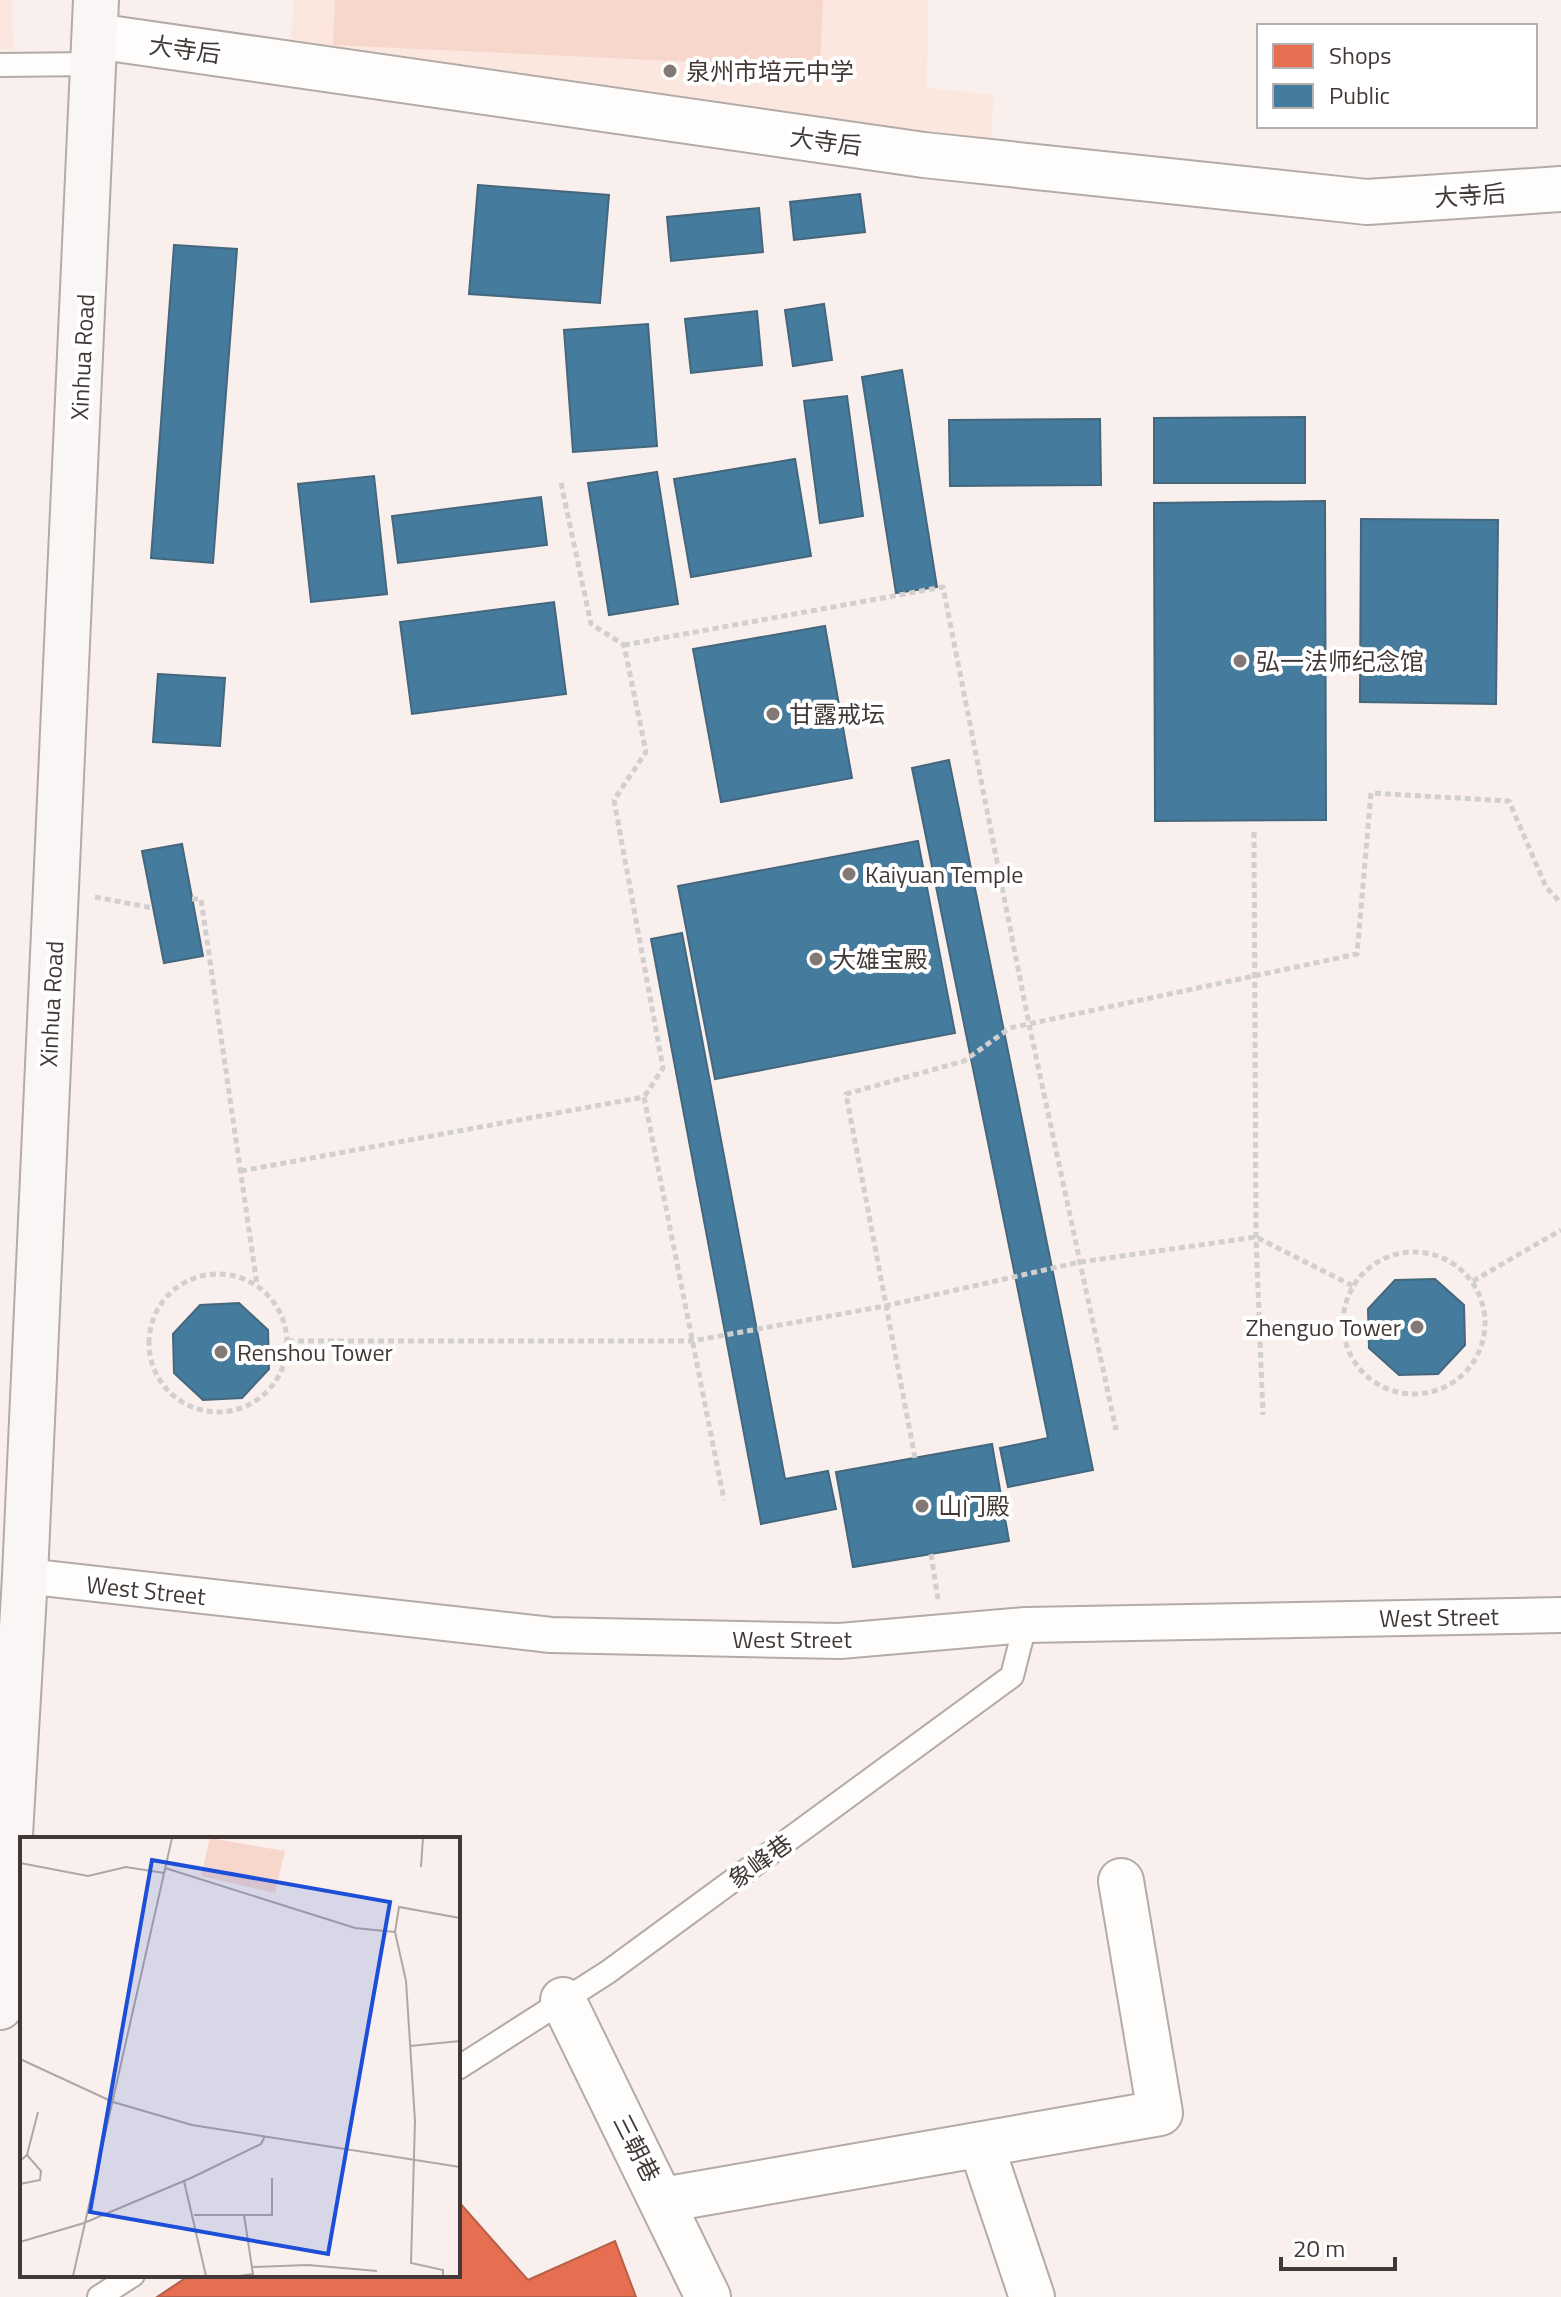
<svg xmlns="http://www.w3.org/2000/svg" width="1561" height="2297" font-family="'Titillium Web','Noto Sans SC',sans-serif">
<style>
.built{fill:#fce7df}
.green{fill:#f7d7cc}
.shops{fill:#e76f51;stroke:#b65f49;stroke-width:2}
.public{fill:#457b9d;stroke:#44677e;stroke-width:2}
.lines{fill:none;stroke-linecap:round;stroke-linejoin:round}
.service-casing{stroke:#b3aba8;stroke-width:26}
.pedestrian-casing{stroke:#b3aba8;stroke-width:38}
.minor-casing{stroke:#b3aba8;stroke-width:48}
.secondary-casing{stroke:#b3aba8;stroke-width:48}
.path{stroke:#d2cfcf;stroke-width:5;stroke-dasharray:6 4;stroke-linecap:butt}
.service{stroke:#fefdfc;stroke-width:22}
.pedestrian{stroke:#fefdfc;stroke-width:34}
.minor{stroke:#fefdfc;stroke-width:44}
.secondary{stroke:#fbf6f6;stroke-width:44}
.poi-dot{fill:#827976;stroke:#fff;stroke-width:3}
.labels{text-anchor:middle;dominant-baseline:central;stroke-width:8;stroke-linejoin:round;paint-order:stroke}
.street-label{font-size:24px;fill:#423936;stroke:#fff}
.poi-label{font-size:24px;fill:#423936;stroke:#fff;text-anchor:start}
.inset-road{fill:none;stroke:#b0a6a3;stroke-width:2}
.view{fill:#1d4ed8;fill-opacity:0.15;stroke:#1d4ed8;stroke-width:4}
.inset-edge{fill:none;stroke:#423936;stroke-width:4}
</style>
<rect width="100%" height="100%" fill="#f9efec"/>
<!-- built -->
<path class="built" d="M0,0H12L13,50L0,49Z
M294,0H928L927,88L994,95L990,152L289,53Z"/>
<!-- green -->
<path class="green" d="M335,0H823L820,68L333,45Z"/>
<!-- shops -->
<path class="shops" d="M458,2201L528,2280L615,2241L636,2297H157L190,2275H458Z"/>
<!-- public -->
<path class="public" d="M478,185L609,195L600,303L469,294Z
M860,194L865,232L794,240L790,202Z
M759,208L763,252L671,261L667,217Z
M174,245L237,249L213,563L151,558Z
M824,304L832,360L793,366L785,310Z
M757,311L762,365L691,373L685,319Z
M648,324L657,446L573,452L564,330Z
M902,370L937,587L896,593L862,377Z
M847,396L863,516L820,523L804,401Z
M1305,417V483H1154V418Z
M1100,419L1101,485L950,486L949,420Z
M795,459L811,556L691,577L674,479Z
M657,472L678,604L609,615L588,483Z
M374,476L387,594L311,602L298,484Z
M541,497L547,545L398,563L392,516Z
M1325,501L1326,820L1155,821L1154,503Z
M1361,519L1498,520L1496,704L1360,702Z
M554,602L566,694L412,714L400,622Z
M825,626L852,778L721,802L693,649Z
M158,674L225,678L220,746L153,742Z
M949,760L1093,1470L1008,1487L1000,1448L1048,1438L912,768Z
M918,841L955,1033L715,1079L678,886Z
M182,844L203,956L164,963L142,851Z
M682,933L785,1479L828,1471L836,1509L761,1524L651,939Z
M1435,1279L1464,1305L1465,1345L1438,1374L1399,1375L1369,1348L1368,1309L1395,1280Z
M239,1303L268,1330L269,1369L242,1398L203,1400L174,1373L173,1334L200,1305Z
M992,1444L1009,1541L853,1567L836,1472Z"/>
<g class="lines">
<defs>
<path id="service" d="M0,65L94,64
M458,2068L608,1972L1012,1676L1025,1625
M99,2297L133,2275"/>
<path id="pedestrian" d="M25,1576L551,1635L840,1641L1025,1625L1561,1615"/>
<path id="minor" d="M95,36L924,155L1367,202L1561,189
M563,2000L708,2297
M981,2145L1032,2297
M663,2200L1160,2113L1121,1881"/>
<path id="secondary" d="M0,2007L25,1576L96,0"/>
</defs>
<!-- service casing -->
<use href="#service" class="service-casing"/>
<!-- pedestrian casing -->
<use href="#pedestrian" class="pedestrian-casing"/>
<!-- minor casing -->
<use href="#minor" class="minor-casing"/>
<!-- secondary casing -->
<use href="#secondary" class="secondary-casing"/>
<!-- path -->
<path class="path" d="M561,483L591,624L624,645L646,752L614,800L663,1068L644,1097
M624,645L943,587L1029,1024L1116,1430
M1254,832L1256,1237L1263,1415
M95,897L153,908
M192,899H201L257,1285
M241,1171L644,1097L724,1500
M1343 1323a71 71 0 1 1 142 0a71 71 0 1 1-142 0Z
M149 1343a69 69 0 1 1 138 0a69 69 0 1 1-138 0Z
M1473,1281L1561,1230
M288,1341H692L885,1306L1080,1262L1256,1237L1353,1286
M915,1458L846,1094L964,1061L1010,1028L1357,954L1371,793L1509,801L1546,887L1561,903
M931,1554L938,1599"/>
<!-- service -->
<use href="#service" class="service"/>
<!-- pedestrian -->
<use href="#pedestrian" class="pedestrian"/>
<!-- minor -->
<use href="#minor" class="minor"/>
<!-- secondary -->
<use href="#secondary" class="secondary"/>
</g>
<!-- markers -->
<g class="poi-dot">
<circle cx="670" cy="71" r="8"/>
<circle cx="1240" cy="661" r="8"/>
<circle cx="773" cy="714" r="8"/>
<circle cx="849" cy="874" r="8"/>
<circle cx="816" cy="959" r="8"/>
<circle cx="1417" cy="1327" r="8"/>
<circle cx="221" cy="1352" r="8"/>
<circle cx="922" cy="1506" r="8"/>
</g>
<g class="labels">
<!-- street labels -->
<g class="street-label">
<text transform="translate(185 49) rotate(8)">大寺后</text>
<text transform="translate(826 141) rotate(8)">大寺后</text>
<text transform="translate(1470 195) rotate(-4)">大寺后</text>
<text transform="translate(82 357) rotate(-87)">Xinhua Road</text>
<text transform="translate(51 1004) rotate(-87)">Xinhua Road</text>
<text transform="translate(146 1590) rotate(6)">West Street</text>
<text transform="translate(1439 1617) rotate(-1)">West Street</text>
<text x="792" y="1639">West Street</text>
<text transform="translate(760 1861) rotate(-36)">象峰巷</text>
<text transform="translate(637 2148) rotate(63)">三朝巷</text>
</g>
<!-- poi labels -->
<g class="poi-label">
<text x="686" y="71">泉州市培元中学</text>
<text x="1256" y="661">弘一法师纪念馆</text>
<text x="789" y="714">甘露戒坛</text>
<text x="865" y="874">Kaiyuan Temple</text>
<text x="832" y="959">大雄宝殿</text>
<text x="1401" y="1327" text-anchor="end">Zhenguo Tower</text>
<text x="237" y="1352">Renshou Tower</text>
<text x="938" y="1506">山门殿</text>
</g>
</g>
<!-- overview -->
<g transform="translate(20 1837)">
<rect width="440" height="440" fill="#f9efec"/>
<path d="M190,1L265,14L255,56L181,39Z" fill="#f7d7cc"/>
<path class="inset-road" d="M0,26L68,39L106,30L144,36M401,30L403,1M145,31L335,91L375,95M375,95L386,144L395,284L391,426L423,433V439M375,95L379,70L440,81M390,209L440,204M0,222L93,265L172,288L440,330M0,324L7,318L18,275M164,344L186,439M0,347L20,343L21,334L7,318M174,378H252V341M0,405L64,386L171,341L241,307L245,299M232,430L288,428L357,434M53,439L152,1M219,439L233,437L224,378"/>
<path class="view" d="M132,23L370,65L308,417L70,375Z"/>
<rect width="440" height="440" class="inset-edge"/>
</g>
<!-- legend -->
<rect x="1257" y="24" width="280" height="104" fill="#ffffff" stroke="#b3b0af" stroke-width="2"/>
<rect x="1273" y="44" width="40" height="24" fill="#e76f51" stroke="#b3b0af" stroke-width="2"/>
<text x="1329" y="64" font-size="24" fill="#423936">Shops</text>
<rect x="1273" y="84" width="40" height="24" fill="#457b9d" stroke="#b3b0af" stroke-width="2"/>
<text x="1329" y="104" font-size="24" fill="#423936">Public</text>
<!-- scale -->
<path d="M1281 2257v12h114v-12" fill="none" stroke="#423936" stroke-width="4"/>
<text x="1293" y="2257" font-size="24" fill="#423936" stroke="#ffffff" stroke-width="6" paint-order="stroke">20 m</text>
</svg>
